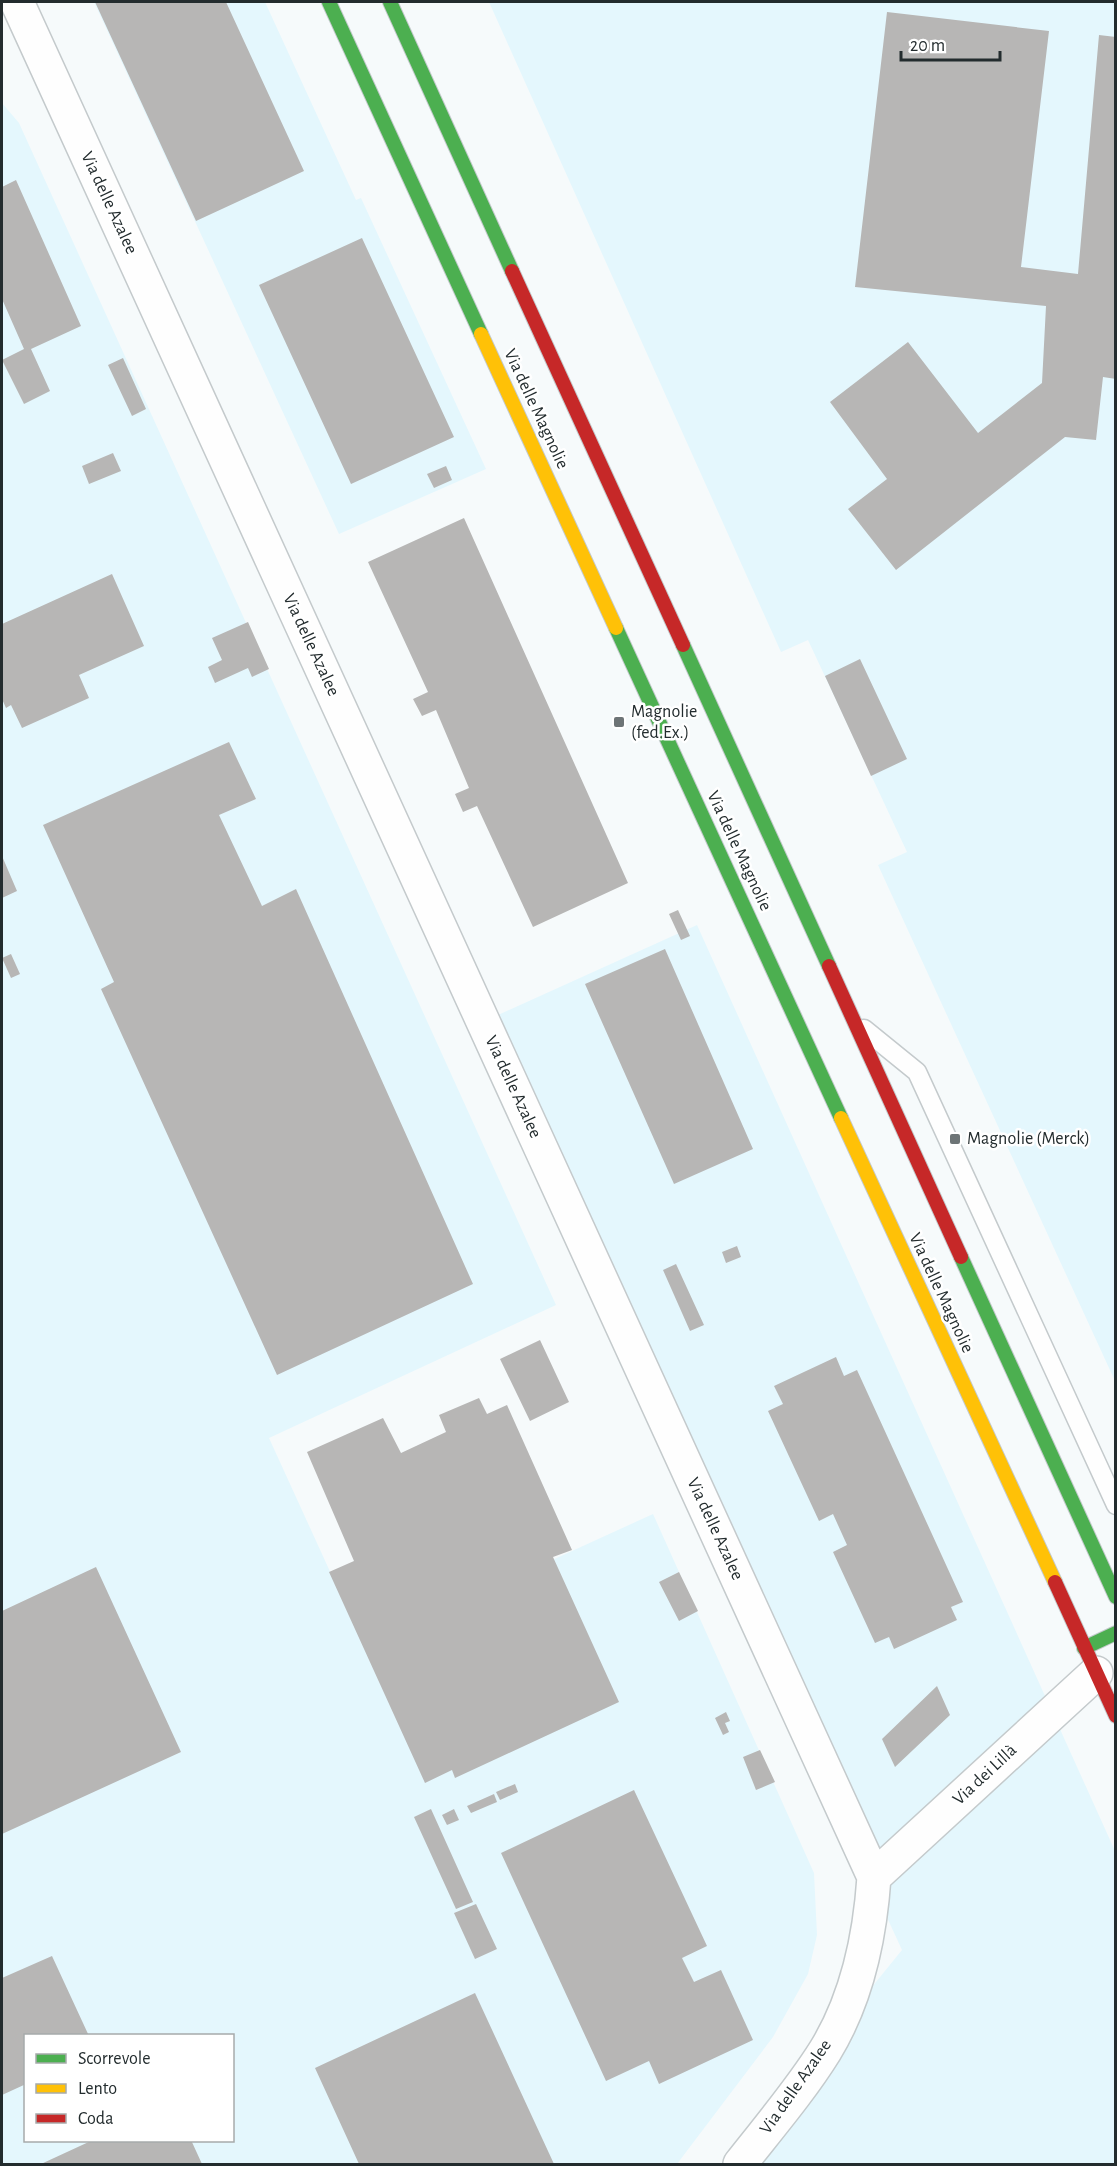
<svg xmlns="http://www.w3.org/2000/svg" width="1117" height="2166" font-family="'Alegreya Sans',sans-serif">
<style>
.built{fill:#e4f7fd;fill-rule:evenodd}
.building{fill:#b7b6b5}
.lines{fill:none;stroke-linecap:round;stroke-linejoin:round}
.lane-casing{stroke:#c4cacc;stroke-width:21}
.street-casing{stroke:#c4cacc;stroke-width:36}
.fast-casing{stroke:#c4cacc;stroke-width:16}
.slow-casing{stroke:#c4cacc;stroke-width:16}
.jam-casing{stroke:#c4cacc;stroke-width:16}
.lane{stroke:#fefefe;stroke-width:18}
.street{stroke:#fefefe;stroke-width:33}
.fast{stroke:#4caf50;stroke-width:14}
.slow{stroke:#ffc107;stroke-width:14}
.jam{stroke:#c62828;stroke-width:14}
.poi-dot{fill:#6d7476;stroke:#fff;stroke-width:2}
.labels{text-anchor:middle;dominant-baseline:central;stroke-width:5;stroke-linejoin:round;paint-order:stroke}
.street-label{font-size:18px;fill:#232c2e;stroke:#fff}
.poi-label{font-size:18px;fill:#232c2e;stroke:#fff;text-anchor:start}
</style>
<rect width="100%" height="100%" fill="#f6fafb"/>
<!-- built -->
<path class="built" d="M94,2H265L356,200L361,198L486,469L339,534Z
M489,2H1115V1381L878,865L907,852L808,640L781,652Z
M2,103L19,123L556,1305L269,1438L364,1646L653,1514L814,1873L817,1935L808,1974L773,2037L677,2164H2ZM26,2036H232V2140H26Z
M697,925L1115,1851V2164H728L902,1950L476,1025Z"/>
<!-- building -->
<path class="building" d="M95,2H226L304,171L196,221Z
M887,12L1049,31L1021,267L1078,274L1099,35L1116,37V379L1103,377L1096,440L1065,437L896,570L848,509L887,479L830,402L908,342L978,433L1042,383L1046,306L855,287Z
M16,180L81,326L31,349L50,391L24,404L2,360L24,349L2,299V187Z
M362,238L454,437L351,484L259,285Z
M123,358L146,409L132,416L108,365Z
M113,453L121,471L89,484L82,466Z
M446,466L452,480L434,488L427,474Z
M464,518L628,883L533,927L477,806L463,812L455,794L469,788L436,710L422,716L413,699L428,692L368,562Z
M112,574L144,646L79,675L89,698L22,728L11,705L6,708L2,699V624Z
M248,622L269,669L252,677L248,668L215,683L208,667L222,660L212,638Z
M860,659L907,759L871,776L825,676Z
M229,742L256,799L219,815L262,906L296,889L473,1284L277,1375L101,989L114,982L43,825Z
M2,856L17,891L2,898Z
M678,910L690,936L681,940L669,914Z
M665,949L753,1149L674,1184L585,984Z
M11,954L20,974L11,978L2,958Z
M737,1246L741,1257L726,1263L722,1252Z
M676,1264L704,1325L690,1331L663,1270Z
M540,1340L569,1402L530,1421L500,1359Z
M836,1357L844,1376L857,1370L963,1602L951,1607L957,1620L894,1649L889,1637L875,1643L833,1552L847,1545L833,1514L819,1521L768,1411L783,1404L774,1386Z
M479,1398L487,1414L507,1405L572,1550L553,1557L619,1702L455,1778L452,1770L425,1783L329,1572L354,1561L307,1452L383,1418L401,1453L446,1432L439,1415Z
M96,1567L181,1752L2,1834V1611Z
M679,1572L698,1611L679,1621L659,1582Z
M937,1686L950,1715L895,1767L882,1739Z
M726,1712L730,1721L725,1723L729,1732L723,1735L715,1718Z
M760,1750L775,1782L756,1790L743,1757Z
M515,1784L518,1792L500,1800L496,1792Z
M634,1790L707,1946L682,1958L694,1982L721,1970L753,2040L659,2084L649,2061L606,2081L501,1853Z
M494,1794L497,1802L471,1813L467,1806Z
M431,1809L473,1902L456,1909L414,1817Z
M454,1809L459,1820L447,1825L442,1815Z
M476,1904L497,1949L475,1959L454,1913Z
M52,1956L89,2036H26V2084L2,2095V1978Z
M475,1993L554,2164H359L315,2068Z
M93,2140H191L202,2164H41Z"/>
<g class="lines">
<defs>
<path id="lane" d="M864,1029L917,1072L1116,1505"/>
<path id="street" d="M17,2L874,1877C870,1937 857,1999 825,2051C800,2091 769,2127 740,2164
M874,1877L1096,1673"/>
<path id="fast" d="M329,2L481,334
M390,2L512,271
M616,628L841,1118
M683,645L829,966
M961,1257L1116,1597
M1084,1648L1116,1633"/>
<path id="slow" d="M481,334L616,628
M841,1118L1055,1582"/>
<path id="jam" d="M512,271L683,645
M829,966L961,1257
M1055,1582L1116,1716"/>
</defs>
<!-- lane casing -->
<use href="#lane" class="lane-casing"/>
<!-- street casing -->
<use href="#street" class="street-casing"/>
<!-- fast casing -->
<use href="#fast" class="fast-casing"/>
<!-- slow casing -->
<use href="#slow" class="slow-casing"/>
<!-- jam casing -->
<use href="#jam" class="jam-casing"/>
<!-- lane -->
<use href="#lane" class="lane"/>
<!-- street -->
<use href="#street" class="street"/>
<!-- fast -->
<use href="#fast" class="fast"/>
<!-- slow -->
<use href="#slow" class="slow"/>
<!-- jam -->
<use href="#jam" class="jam"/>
</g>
<!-- markers -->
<g class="poi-dot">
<rect x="613" y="716" width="12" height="12" rx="3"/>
<rect x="949" y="1133" width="12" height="12" rx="3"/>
</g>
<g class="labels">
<!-- street labels -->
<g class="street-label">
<text transform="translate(109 203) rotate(65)">Via delle Azalee</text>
<text transform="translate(536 409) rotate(65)">Via delle Magnolie</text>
<text transform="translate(311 645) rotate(65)">Via delle Azalee</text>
<text transform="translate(739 851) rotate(65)">Via delle Magnolie</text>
<text transform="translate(513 1087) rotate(65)">Via delle Azalee</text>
<text transform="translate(941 1293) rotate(65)">Via delle Magnolie</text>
<text transform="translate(715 1529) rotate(65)">Via delle Azalee</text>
<text transform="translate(985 1775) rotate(-43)">Via dei Lillà</text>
<text transform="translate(796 2087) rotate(-55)">Via delle Azalee</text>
</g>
<!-- poi labels -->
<g class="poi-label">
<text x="631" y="712">Magnolie<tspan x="631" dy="21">(fed.Ex.)</tspan></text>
<text x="967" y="1139">Magnolie (Merck)</text>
</g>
</g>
<!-- border -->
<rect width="1117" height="2166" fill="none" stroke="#232c2e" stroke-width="6"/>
<!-- legend -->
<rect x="24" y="2034" width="210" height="108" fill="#ffffff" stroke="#a7abab" stroke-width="1.5"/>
<rect x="36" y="2054" width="30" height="9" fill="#4caf50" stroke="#a7abab" stroke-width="1.5"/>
<text x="78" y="2064" font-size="18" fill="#232c2e">Scorrevole</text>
<rect x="36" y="2084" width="30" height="9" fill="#ffc107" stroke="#a7abab" stroke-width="1.5"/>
<text x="78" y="2094" font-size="18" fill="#232c2e">Lento</text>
<rect x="36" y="2114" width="30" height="9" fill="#c62828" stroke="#a7abab" stroke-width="1.5"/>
<text x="78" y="2124" font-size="18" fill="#232c2e">Coda</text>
<!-- scale -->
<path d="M901 51v9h99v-9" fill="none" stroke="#232c2e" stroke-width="3"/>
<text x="910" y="51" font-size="18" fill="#232c2e" stroke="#ffffff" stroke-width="4.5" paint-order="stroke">20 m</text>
</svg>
